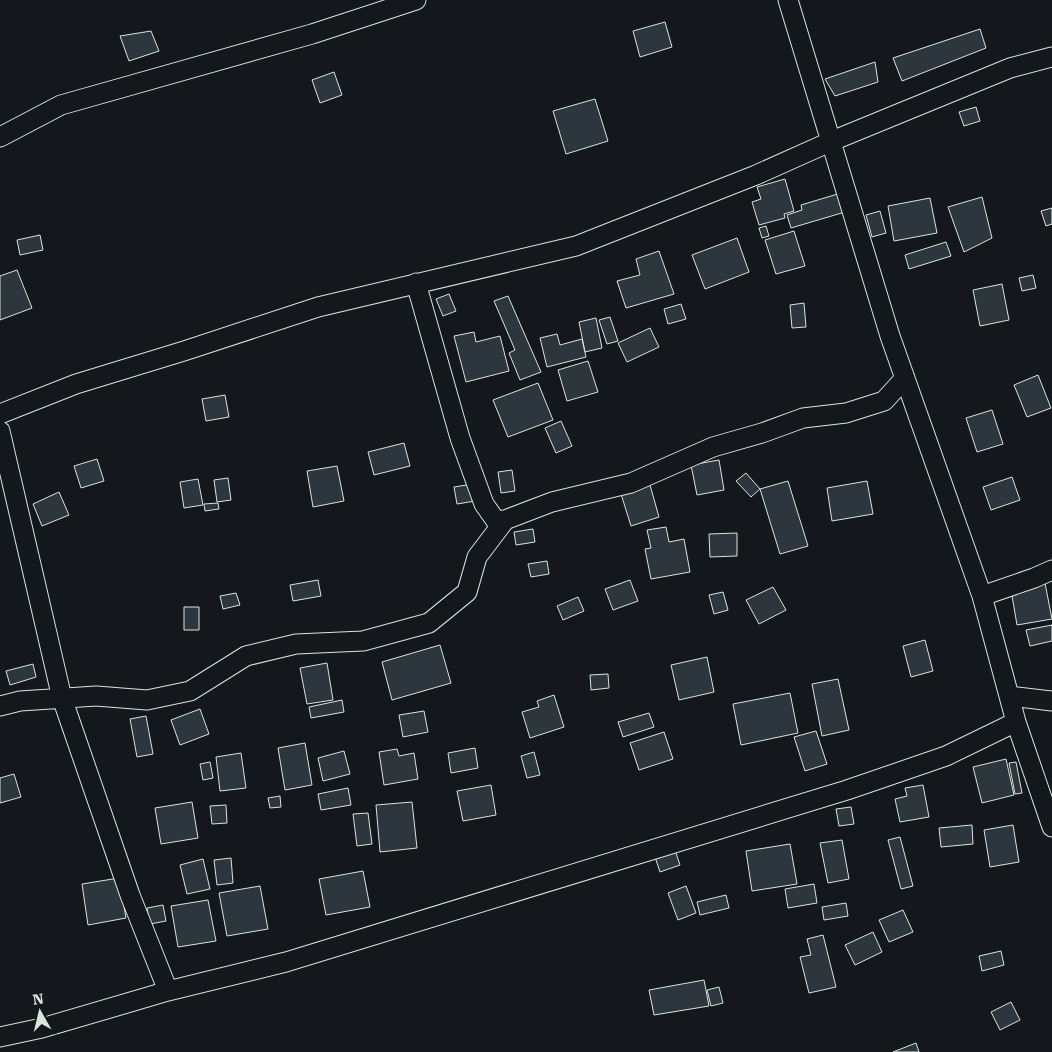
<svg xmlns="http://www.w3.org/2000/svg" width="1052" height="1052" font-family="'Roboto Serif',serif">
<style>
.building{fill:#2c363c;stroke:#d8e6dc}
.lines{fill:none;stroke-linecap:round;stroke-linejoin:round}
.street-casing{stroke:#d8e6dc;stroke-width:21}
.street{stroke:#14181c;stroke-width:19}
</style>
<rect width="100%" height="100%" fill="#14181c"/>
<!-- building -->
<path class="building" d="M665,22L672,47L640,57L633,31Z
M980,29L986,48L902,81L893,58Z
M151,31L159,51L129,61L120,36Z
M875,62L878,82L835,96L825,79Z
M334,72L342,95L320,103L312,80Z
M595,99L608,141L566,154L553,111Z
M976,107L980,121L964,126L959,112Z
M785,179L794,211L784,214L785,218L759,225L752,202L761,199L757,187Z
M841,193L845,212L791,228L787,215L802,210L801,205Z
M982,197L992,238L964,252L948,207Z
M930,198L937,233L894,241L888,206Z
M1052,208V224L1046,226L1041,211Z
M880,211L886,233L872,237L866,215Z
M766,226L769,236L762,238L759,228Z
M794,231L805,266L776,274L765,240Z
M40,235L43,250L20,255L17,240Z
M737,238L749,272L705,289L692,255Z
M946,242L951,256L909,269L905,255Z
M659,251L674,294L626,308L617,281L640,275L636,259Z
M17,270L32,308L0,320V276Z
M1033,275L1036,288L1022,291L1019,278Z
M1002,284L1009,320L980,326L973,290Z
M449,294L456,311L443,316L436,299Z
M508,296L541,372L520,380L509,353L515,350L494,301Z
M804,303L806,327L792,328L790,305Z
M681,304L686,319L668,324L664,309Z
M610,317L618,341L607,344L599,320Z
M596,318L602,348L585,352L579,322Z
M650,328L659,347L627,362L618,343Z
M474,332L476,342L500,336L509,371L466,382L454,336Z
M557,334L560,345L582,339L586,357L547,367L540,338Z
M588,361L598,392L567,401L558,370Z
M1038,375L1051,408L1027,417L1014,385Z
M538,383L553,420L508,437L493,400Z
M225,395L229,417L206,421L202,399Z
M992,410L1003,444L977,452L966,418Z
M561,421L572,446L556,453L545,428Z
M404,443L410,466L374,475L368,452Z
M97,459L104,481L81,488L74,466Z
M719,460L724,490L697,495L691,465Z
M337,466L344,501L313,507L307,471Z
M512,470L515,491L501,493L498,472Z
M746,473L760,489L751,497L736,481Z
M1012,477L1020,500L991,510L983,487Z
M228,478L231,500L217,502L214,480Z
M198,479L203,505L184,508L180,482Z
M788,481L808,546L780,554L760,489Z
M867,481L873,514L832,521L827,488Z
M473,484L475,501L457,504L454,487Z
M650,485L659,517L631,526L621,494Z
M59,492L69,515L42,526L33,504Z
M218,503L219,509L205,511L204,504Z
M666,527L669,542L684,539L690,572L651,579L645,549L651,548L647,530Z
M533,529L535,542L516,545L514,532Z
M737,533V556L710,557L709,534Z
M547,561L549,574L531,577L528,564Z
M1044,578L1052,619L1017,625L1010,584Z
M318,580L321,596L293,601L290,585Z
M630,580L638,601L613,610L605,589Z
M773,587L786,610L759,624L746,600Z
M723,592L728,610L714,614L709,595Z
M236,593L240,605L223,609L220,596Z
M578,597L584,611L563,620L557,606Z
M184,607H199V630H184Z
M1052,625V641L1030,646L1026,630Z
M925,640L933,671L911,677L903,646Z
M440,645L451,683L392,700L382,662Z
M707,657L714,692L679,700L671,665Z
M327,663L333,700L307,704L300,668Z
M33,664L36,677L10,685L6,671Z
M608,674L609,688L591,690L590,675Z
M838,679L849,730L822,736L812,684Z
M790,693L798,733L741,745L733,704Z
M554,695L564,727L530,738L522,712L539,707L537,701Z
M342,700L344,712L311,718L309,707Z
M200,709L209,734L180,745L171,720Z
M424,711L428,732L403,737L399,715Z
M649,713L654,727L623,737L618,722Z
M146,716L153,754L137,757L130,719Z
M816,731L827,764L805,771L794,737Z
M664,732L673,759L639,770L630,743Z
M305,743L312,785L285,790L278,748Z
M475,748L478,768L451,773L448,753Z
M397,749L399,756L414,753L418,779L384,785L379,752Z
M344,751L350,774L323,781L318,758Z
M534,752L540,775L527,778L521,756Z
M241,753L246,788L220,791L216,757Z
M1006,759L1014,795L982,803L973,767Z
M210,762L213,778L203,780L200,764Z
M1016,762L1022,793L1015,794L1009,763Z
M14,774L21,797L0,803V778Z
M491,785L496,815L463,821L457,791Z
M923,785L929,817L900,822L895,799L907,796L905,788Z
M348,788L351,805L321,810L318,794Z
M280,796L281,807L270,808L268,798Z
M192,802L198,838L161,844L155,808Z
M412,802L417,848L380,852L376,805Z
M226,805L227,823L212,824L210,806Z
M851,807L854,824L839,826L836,809Z
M368,813L372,844L357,846L353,814Z
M972,825L973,844L941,847L939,828Z
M1013,825L1019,862L990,867L984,830Z
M900,837L913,886L901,889L888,840Z
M842,840L849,879L828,883L820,843Z
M790,844L797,884L752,891L746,851Z
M674,847L680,865L660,872L654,854Z
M231,858L233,883L217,885L214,860Z
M203,859L210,889L187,894L180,865Z
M363,871L370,907L326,915L319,879Z
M119,878L126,918L88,925L82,884Z
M814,884L817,903L788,908L785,889Z
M260,886L268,929L227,936L219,893Z
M686,886L696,913L678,920L668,893Z
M726,895L729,908L700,915L697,902Z
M208,900L216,941L178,947L171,906Z
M846,903L848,916L824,920L822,907Z
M163,905L166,921L150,924L147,908Z
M903,910L913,932L889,942L879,920Z
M873,932L882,952L855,965L845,945Z
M823,935L836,987L809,993L800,957L811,955L807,939Z
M1001,951L1004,965L982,971L979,956Z
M704,980L709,1006L654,1015L649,990Z
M719,987L723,1003L711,1006L707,990Z
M1011,1002L1020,1020L1000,1030L991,1012Z
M916,1043L919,1052H893Z"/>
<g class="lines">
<defs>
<path id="street" d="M788,0L890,336L982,596L1016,722L1052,827
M0,137L61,105L312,34L416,0
M416,283L460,438L484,504L496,521L505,520
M0,414L76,384L184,351L318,307L576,246L756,175L832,141L1010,68L1052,57
M0,431L62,698L130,895L168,991
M982,596L1034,578L1052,570
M1010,696L1052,701
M0,706L20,701L96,696L147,700L190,691L246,656L296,644L363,641L429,623L467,592L477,557L505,520L552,502L631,483L713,447L762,433L803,418L846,413L884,401L905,378
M0,1037L42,1028L168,991L286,962L847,790L946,756L1016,722"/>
</defs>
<!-- street casing -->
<use href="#street" class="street-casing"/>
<!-- street -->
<use href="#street" class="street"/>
</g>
<!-- north arrow -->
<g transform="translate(40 1012) rotate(352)" stroke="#14181c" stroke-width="4" paint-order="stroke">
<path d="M0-4L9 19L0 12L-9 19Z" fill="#d8e6dc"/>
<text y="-8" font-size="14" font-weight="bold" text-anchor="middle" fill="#d8e6dc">N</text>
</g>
</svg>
